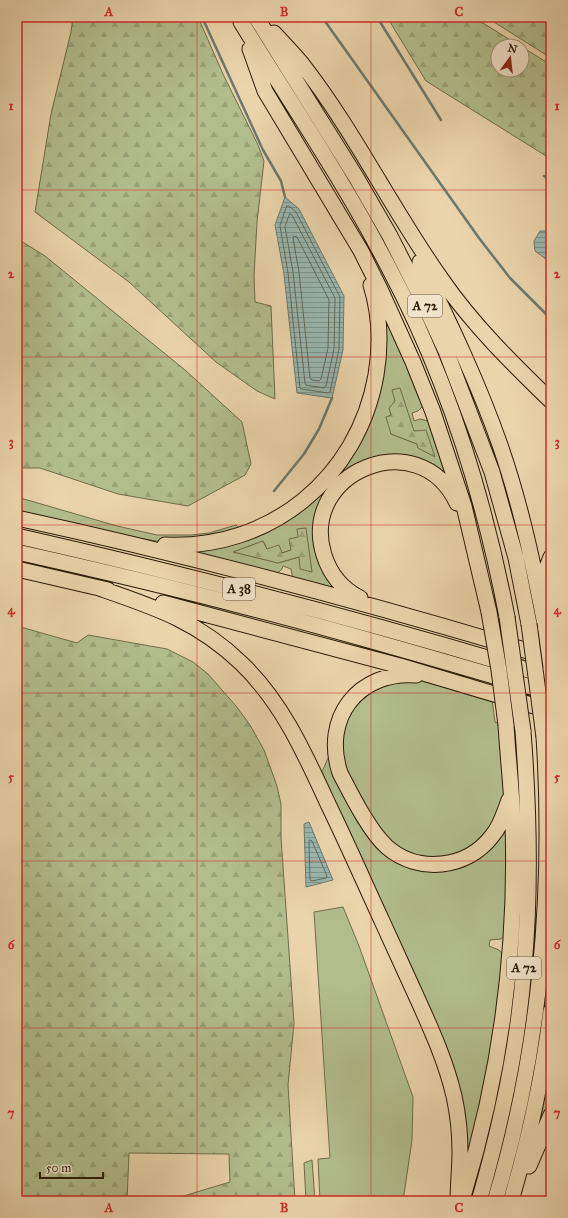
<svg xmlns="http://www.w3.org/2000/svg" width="568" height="1218" font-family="'IM FELL Great Primer',serif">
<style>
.green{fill:#b2bd8d;stroke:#6e6c49;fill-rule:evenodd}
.forest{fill:url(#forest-firs);stroke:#6e6c49}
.water{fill:url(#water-rules);stroke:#6c796c}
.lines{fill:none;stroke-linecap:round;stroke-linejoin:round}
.shore{stroke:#60695a;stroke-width:1}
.stream{stroke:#6c796c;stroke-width:2.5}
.motorway-casing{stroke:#291b05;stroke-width:17}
.motorway{stroke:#ead4ac;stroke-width:15}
.motorway-bridge-casing{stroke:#291b05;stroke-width:17;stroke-linecap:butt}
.motorway-bridge{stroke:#ead4ac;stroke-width:15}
.grid{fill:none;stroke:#d62828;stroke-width:1;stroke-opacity:0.55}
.labels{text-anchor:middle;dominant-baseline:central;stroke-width:3;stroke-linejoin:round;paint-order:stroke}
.shield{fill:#f1e3c9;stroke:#655740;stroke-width:1}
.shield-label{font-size:13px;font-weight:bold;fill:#291b05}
.neatline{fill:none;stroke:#d62828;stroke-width:1.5}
.grid-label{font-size:13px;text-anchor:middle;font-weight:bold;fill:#d62828}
</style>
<defs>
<pattern id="forest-firs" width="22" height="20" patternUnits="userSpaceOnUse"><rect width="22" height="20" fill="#b2bd8d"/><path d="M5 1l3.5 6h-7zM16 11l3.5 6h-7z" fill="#99a278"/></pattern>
<pattern id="water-rules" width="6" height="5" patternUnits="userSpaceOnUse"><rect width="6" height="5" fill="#98b7b0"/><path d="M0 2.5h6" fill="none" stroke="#7c948d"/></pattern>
</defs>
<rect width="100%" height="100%" fill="#ead4ac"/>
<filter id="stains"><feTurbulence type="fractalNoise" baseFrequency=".005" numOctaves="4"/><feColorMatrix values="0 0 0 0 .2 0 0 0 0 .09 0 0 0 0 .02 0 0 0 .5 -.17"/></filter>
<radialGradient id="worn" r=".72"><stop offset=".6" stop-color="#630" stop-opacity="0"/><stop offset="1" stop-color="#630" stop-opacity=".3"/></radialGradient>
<!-- green -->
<path class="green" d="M381,303L423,406L418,411L412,413L414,421L420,419L428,421L447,477L370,461L318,516L343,592L293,580L291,569L283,566L282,569L273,577L173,551L272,526L362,435ZM395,401L414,431L417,444L391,434V415ZM298,537L299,557L278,563L234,552L263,541L267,549L282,553L291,550Z
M17,497L117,526L157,535H191L209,533L236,525L242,531L178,542L157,541L137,538L17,511Z
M416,679L492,699L495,722L500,724L504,796L501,810L480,844L445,858L417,857L390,842L379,829L352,783L345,768L342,754L343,729L347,717L363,696L381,685Z
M331,751L369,831L439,871L450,870L461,867L508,824L506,935L501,939L490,940L489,946L499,950L504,956L490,1069L468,1158L466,1129L360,857L322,772Z
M343,907L359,946L413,1097L412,1140L403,1201H320L318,1159L330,1158L314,912Z
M551,1048V1104L538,1129L535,1128Z
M312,1160L315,1201H306L304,1163Z"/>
<!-- forest -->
<path class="forest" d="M73,17H198L223,74L258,145L264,161L257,222L254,276L255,302L271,306L275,399L257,391L216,362L129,282L35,212L51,114L71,32Z
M387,17H473L520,46H498V70H522V47L551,65V159L426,81Z
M486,17H551V58Z
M21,241L45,256L185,370L242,422L251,464L245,475L188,506L118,494L40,468H17V273Z
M400,388L414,431L426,430L435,457L418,448L417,444L391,434L386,417L391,415L389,408L395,401L392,390Z
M306,528L312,572L300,569L299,557L278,563L233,552L263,541L267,549L279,545L282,553L291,550L289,539L298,537L297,529Z
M17,626L77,643L88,635L167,649L193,662L208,674L236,706L250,725L264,750L277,786L281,804V838L294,1023L288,1085L295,1201H167L230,1182L229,1154L129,1153L127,1201H17Z"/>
<!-- water -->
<path class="water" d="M285,197L299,209L344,296L343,350L332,398L297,393L284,274L275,225Z
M540,231H551V263L535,251L534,241Z
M309,822L333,880L306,887L304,824Z"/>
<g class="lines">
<!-- shore -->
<path class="shore" d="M287,206H289L296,212L340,297L339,349L330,392L328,393L302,389L300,388L288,273L280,226Z
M290,214L292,215L335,298L334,349L326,386L324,388L306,385L305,383L293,272L285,227Z
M294,236L297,237L329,300L328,348L321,379L319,381L312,380L310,378L299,272L293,238Z
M310,840L312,841L327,876L326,878L312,881L310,880L309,842Z"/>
<!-- stream -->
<path class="stream" d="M202,17L263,150L281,181L285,197
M322,17L479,238L510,278L551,319
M377,17L441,120
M544,176L551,181
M274,491L304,454L319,429L332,398
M550,1095L548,1094L551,1077"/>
<defs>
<path id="motorway" d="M256,17L356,177L390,236L422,299L446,351L492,472L516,558L529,624
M241,22C291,103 345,183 389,268C447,377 484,497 507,617
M274,33C283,43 293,53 302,64C355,132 392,210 442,280C473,325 512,363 551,401
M250,49L265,91L361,251L380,289L413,362L433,412L464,506L489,612
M420,262C449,322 478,382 500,445C521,505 534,567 546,630
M17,518C197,557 375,605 551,658
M17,536C197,577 375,623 551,677
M165,545C270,550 358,478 376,375C381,345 380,314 371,285
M17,552C93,569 170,587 246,607C348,633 450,663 551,693
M17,569L108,590
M99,588C154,607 198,621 241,663C282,702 305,754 328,804C347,843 364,882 382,921C394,947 406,974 418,1000C432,1031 446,1062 454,1096C458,1114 460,1133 460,1152C460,1168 458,1185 458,1201
M543,595L546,570L551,557
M360,598C342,589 330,574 324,555C298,472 419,422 457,503
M163,603L400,666L551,711
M416,675C358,671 322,718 340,773C351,794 369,831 387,847C418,874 467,869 492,836C501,826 504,813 509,800
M529,1166L551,1115
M464,1193C500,1075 517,949 513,825C512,792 508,759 506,725
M479,1201C501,1125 518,1046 524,967C531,888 529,809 523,731
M495,1201C540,1052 554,892 544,737
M511,1201C529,1139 543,1076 551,1011"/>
</defs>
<!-- motorway casing -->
<use href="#motorway" class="motorway-casing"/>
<!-- motorway -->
<use href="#motorway" class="motorway"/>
<defs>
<path id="motorway-bridge" d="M489,612L499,670L506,725
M507,617L523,731
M529,624L544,737
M546,630L551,667"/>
</defs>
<!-- motorway-bridge casing -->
<use href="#motorway-bridge" class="motorway-bridge-casing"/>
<!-- motorway-bridge -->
<use href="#motorway-bridge" class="motorway-bridge"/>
</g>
<!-- grid -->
<path class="grid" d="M197,17V1201M371,17V1201M17,190H551M17,357H551M17,525H551M17,693H551M17,861H551M17,1028H551"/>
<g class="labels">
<!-- shield labels -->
<g class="shield">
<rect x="408" y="295" width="34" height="22" rx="3"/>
<rect x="223" y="578" width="32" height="22" rx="3"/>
<rect x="507" y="957" width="34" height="22" rx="3"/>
</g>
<g class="shield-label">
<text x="425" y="306">A 72</text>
<text x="239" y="589">A 38</text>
<text x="524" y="968">A 72</text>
</g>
</g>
<!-- margin -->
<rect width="568" height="1218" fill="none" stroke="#ead4ac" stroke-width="44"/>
<!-- north arrow -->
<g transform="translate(510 58) rotate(15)"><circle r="19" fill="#f1e3c9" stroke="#a1937b"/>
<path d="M0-3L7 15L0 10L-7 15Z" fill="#8f2418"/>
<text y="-6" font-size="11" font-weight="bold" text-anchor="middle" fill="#291b05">N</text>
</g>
<!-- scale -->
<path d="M40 1172v6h63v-6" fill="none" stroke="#291b05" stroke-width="2"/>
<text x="46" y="1172" font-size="12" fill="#291b05" stroke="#f1e3c9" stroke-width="3" paint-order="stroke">50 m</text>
<rect x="22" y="22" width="524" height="1174" class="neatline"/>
<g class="grid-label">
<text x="109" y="16">A</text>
<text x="284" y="16">B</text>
<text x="459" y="16">C</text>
<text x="11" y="110">1</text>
<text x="557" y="110">1</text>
<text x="11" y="278">2</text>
<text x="557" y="278">2</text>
<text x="11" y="446">3</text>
<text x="557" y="446">3</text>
<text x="11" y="614">4</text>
<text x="557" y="614">4</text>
<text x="11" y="781">5</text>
<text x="557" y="781">5</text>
<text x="11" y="949">6</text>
<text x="557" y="949">6</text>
<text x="11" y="1117">7</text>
<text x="557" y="1117">7</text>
<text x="109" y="1212">A</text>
<text x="284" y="1212">B</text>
<text x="459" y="1212">C</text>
</g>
<rect width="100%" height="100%" filter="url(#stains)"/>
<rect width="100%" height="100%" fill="url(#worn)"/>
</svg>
